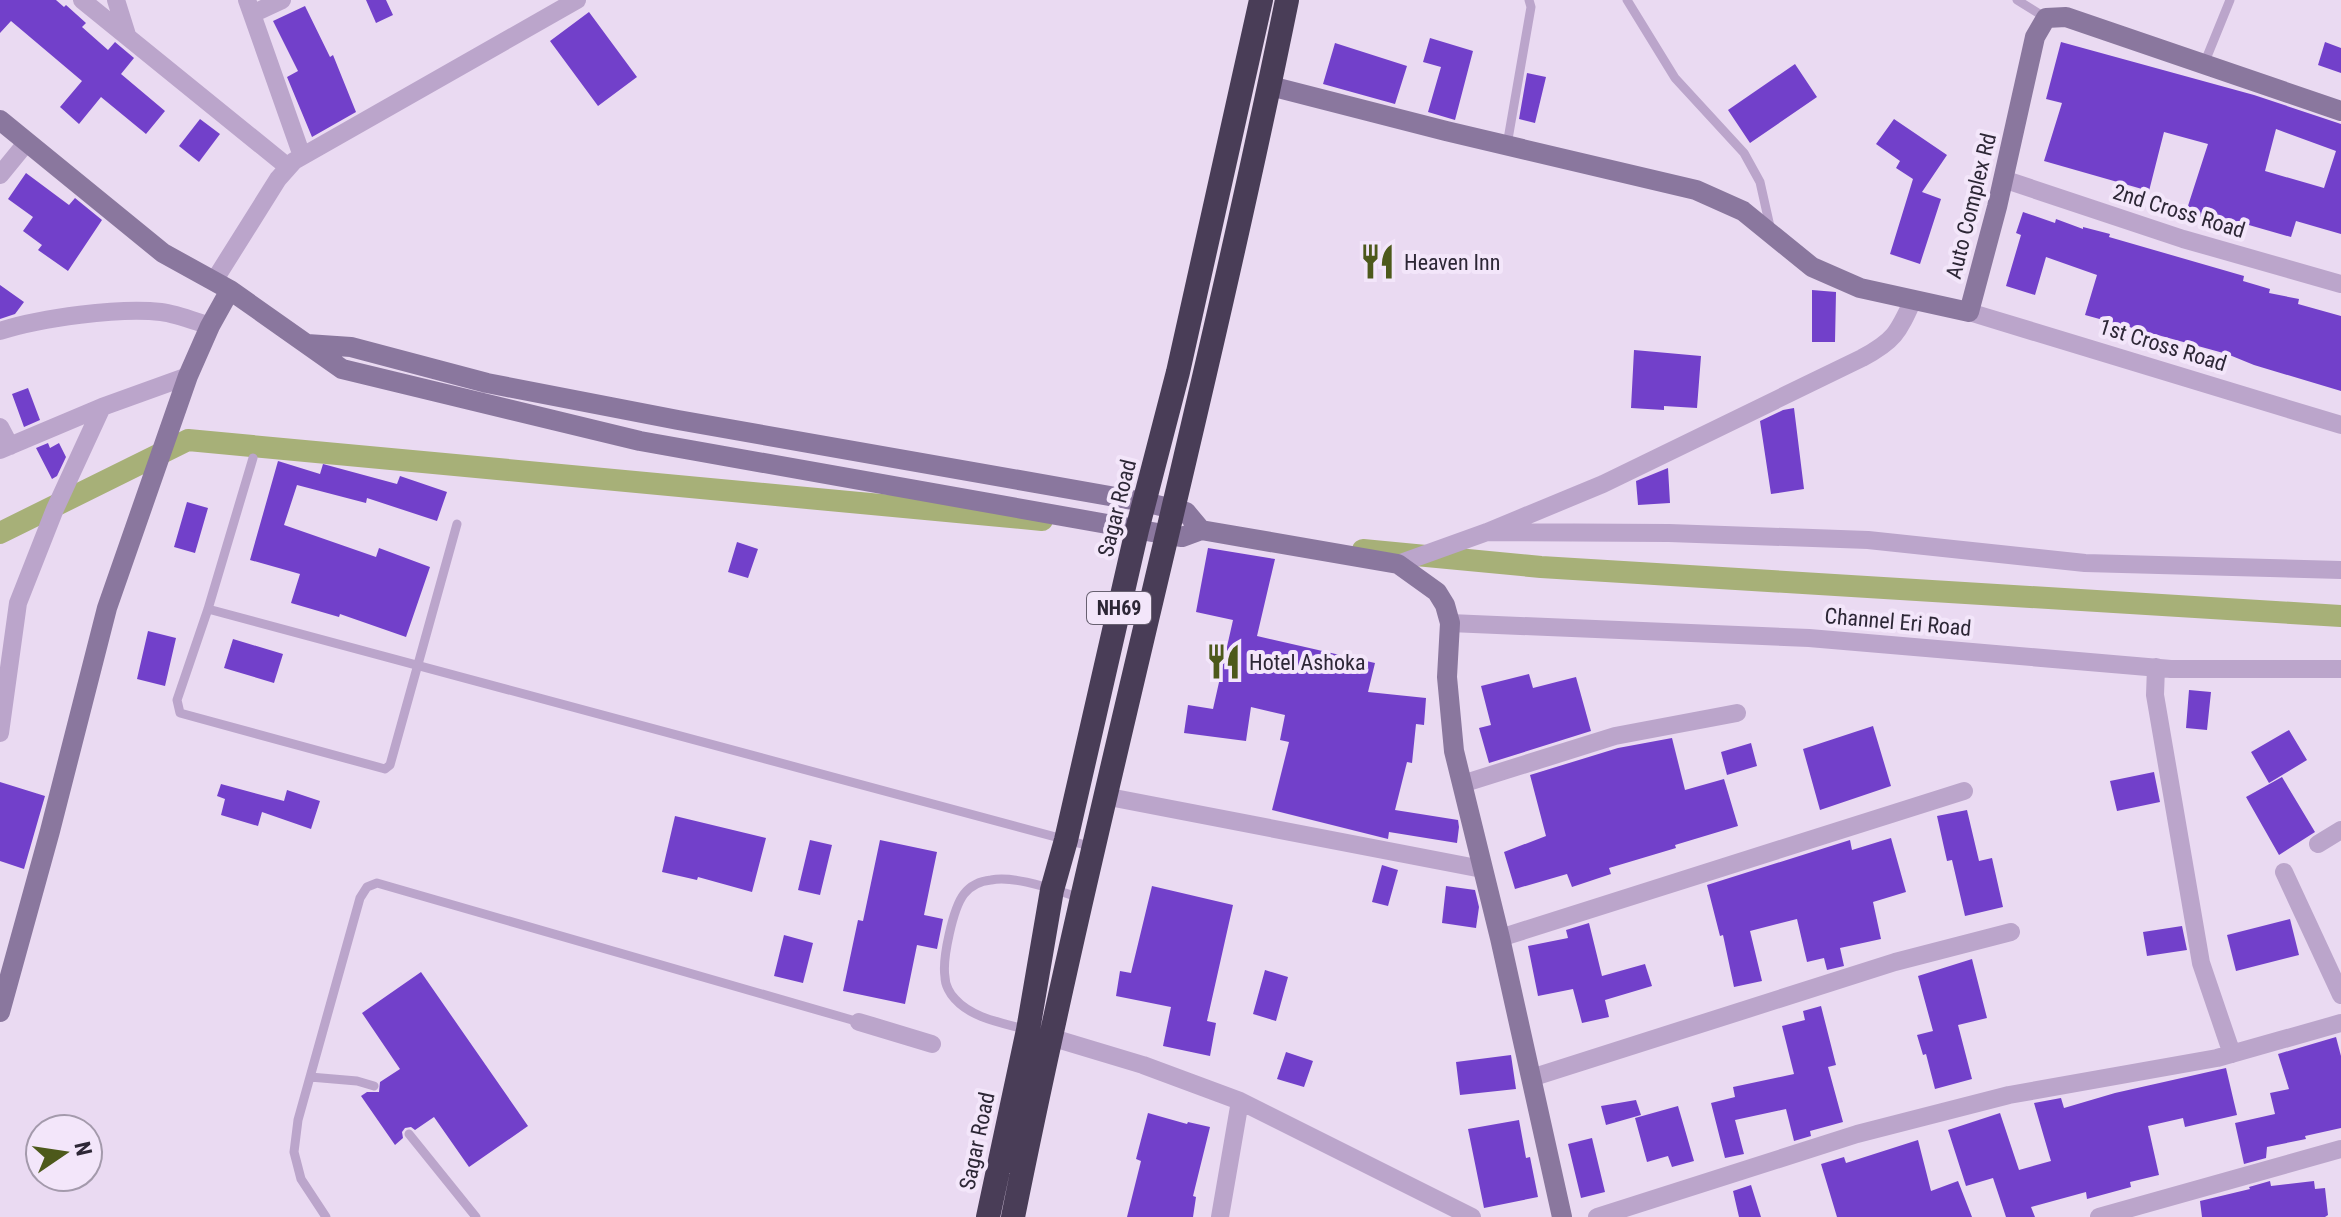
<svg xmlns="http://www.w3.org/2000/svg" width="2341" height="1217" font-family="'Roboto Condensed',sans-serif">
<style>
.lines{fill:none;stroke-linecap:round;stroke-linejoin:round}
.canal{stroke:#a7b078;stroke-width:22}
.building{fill:#7240ca;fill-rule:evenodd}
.lane{stroke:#bba5cb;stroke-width:9}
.street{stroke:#bba5cb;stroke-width:18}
.secondary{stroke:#8a779e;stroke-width:20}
.highway{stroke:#493d57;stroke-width:24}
.labels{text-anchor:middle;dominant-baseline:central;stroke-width:8;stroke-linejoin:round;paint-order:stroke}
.shield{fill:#f3e6fa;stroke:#686071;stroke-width:2}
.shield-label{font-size:20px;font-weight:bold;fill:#2d2736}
.street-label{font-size:22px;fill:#2d2736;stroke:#f3e6fa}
.poi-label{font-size:22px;fill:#2d2736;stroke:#f3e6fa;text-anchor:start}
</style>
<rect width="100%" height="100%" fill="#eadaf2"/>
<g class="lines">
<!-- canal -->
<path class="canal" d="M0,533L188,440L1042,520
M1363,550L1541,567L2341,616"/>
</g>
<!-- building -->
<path class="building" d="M0,0H56L64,7L66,5L86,23L82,27L108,50L115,42L134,58L121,74L165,111L146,134L101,97L79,124L60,107L82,81L11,21L0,33Z
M366,0H386L393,15L376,23Z
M305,6L330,57L333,55L356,112L312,137L287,77L298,71L273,21Z
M589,12L637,77L598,106L550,41Z
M1430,38L1473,51L1455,120L1428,112L1441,67L1423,62Z
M2061,42L2254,95L2341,124V234L2296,221L2291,237L2221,217L2219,223L2186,212L2208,144L2164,132L2149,191L2044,161L2062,103L2046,99ZM2276,129L2336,151L2324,188L2265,171Z
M2325,42L2341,48V73L2318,65Z
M1335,43L1407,66L1395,104L1323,84Z
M1795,64L1817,97L1750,143L1728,110Z
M1527,73L1546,77L1535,123L1519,119Z
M200,119L220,134L199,162L179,146Z
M1894,119L1947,155L1922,192L1941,199L1920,264L1890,254L1913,179L1896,168L1900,161L1876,144Z
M26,173L69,205L75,198L102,220L68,271L38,250L42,245L23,231L33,217L8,199Z
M2023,212L2055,223L2056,219L2083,229V227L2110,234L2109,237L2244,276L2243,281L2270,289L2269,293L2299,299L2298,304L2341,316V391L2254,365L2227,354L2085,315L2097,275L2046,257L2035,295L2006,286L2021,235L2016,233Z
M0,285L24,302L15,314L0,319Z
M1812,290L1836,292L1835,342H1812Z
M1634,350L1701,356L1697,408L1664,406V410L1631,408Z
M28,388L40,420L24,427L12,394Z
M1794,408L1804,489L1771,494L1760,421L1783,410Z
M48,443L50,448L59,443L66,457L57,476L52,479L36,448Z
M278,461L320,474L323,464L397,484L400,476L447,492L437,521L367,498L366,503L297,485L284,525L376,557L379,548L430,567L406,637L340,614L339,617L291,603L300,574L250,560Z
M1668,468L1670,503L1638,505L1636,481Z
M187,502L208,508L195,553L174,547Z
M737,542L758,549L748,578L728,572Z
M1208,548L1275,559L1257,636L1375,663L1368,692L1426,698L1424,725L1416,724L1412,763L1407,762L1395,810L1458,820L1459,827L1457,843L1389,832L1388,839L1272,810L1289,742L1280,740L1285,715L1251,707L1246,741L1184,733L1188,705L1213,709L1233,620L1196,612Z
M148,631L176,638L165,686L137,679Z
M233,639L283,654L274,683L224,668Z
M1529,674L1533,688L1576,677L1591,731L1489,763L1479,728L1491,725L1481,686Z
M2189,690L2211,692L2207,730L2186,728Z
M1873,726L1891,786L1820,810L1803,749Z
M2289,730L2307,760L2269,783L2251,752Z
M1672,738L1685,790L1724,779L1738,826L1675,845L1676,848L1609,868L1611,874L1572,887L1567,874L1515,889L1504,852L1546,836L1530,775L1618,748Z
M1751,743L1757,766L1727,775L1721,752Z
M2154,772L2160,802L2117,811L2110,781Z
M2282,777L2315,832L2279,855L2246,797Z
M0,782L45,796L24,869L0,861Z
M221,784L284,801L287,790L320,801L311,829L262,812L258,826L221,815L225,799L217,796Z
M1967,810L1979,861L1992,858L2003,907L1965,916L1952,860L1947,861L1937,816Z
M675,816L766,838L752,892L698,877L697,880L662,872Z
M1891,838L1906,892L1873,902L1881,939L1840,948L1844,966L1827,970L1824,958L1807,962L1797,919L1750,931L1762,981L1734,987L1723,935L1720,936L1707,885L1850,840L1852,850Z
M810,840L832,845L820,895L798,890Z
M880,840L937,852L924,915L943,919L937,949L917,945L905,1004L843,991L858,920L863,921Z
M1382,865L1398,870L1388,906L1372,902Z
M1152,886L1233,905L1207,1021L1216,1023L1210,1056L1163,1046L1171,1007L1116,996L1120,971L1131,973Z
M1446,886L1475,890L1479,907L1476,928L1442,923Z
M2290,919L2299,955L2236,971L2227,935Z
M1589,923L1602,976L1645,964L1652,986L1605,1000L1609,1017L1582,1023L1573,989L1538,996L1528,946L1568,938L1566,930Z
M2182,926L2187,950L2147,956L2143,932Z
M784,935L813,943L803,983L774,976Z
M1972,959L1987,1018L1958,1025L1972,1079L1935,1089L1926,1054L1923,1055L1917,1035L1933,1031L1918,976Z
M1265,970L1288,977L1276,1021L1253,1014Z
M421,972L528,1126L469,1167L434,1117L415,1130L411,1127L405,1128L402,1132L403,1138L395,1145L361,1096L367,1092H379L380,1082L400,1069L362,1013Z
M1821,1006L1836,1065L1828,1067L1843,1122L1810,1131L1811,1136L1794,1141L1786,1109L1735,1120L1744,1154L1725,1158L1711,1103L1735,1097L1733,1087L1794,1074L1782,1026L1805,1020L1803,1011Z
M2336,1037L2341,1056V1128L2305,1136L2306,1139L2267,1147L2266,1158L2244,1164L2235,1123L2275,1114L2270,1093L2289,1089L2278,1054Z
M1286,1052L1313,1061L1304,1087L1277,1079Z
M1511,1055L1516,1089L1460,1095L1456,1062Z
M2226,1068L2237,1115L2185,1127L2183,1118L2148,1126L2159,1175L2130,1182L2131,1187L2087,1199L2086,1192L2031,1207L2035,1217H2006L1993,1178L1966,1186L1948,1130L2000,1113L2019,1170L2051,1161L2034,1103L2061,1098L2064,1108L2115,1093Z
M1636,1100L1641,1115L1606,1125L1601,1106Z
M1678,1106L1694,1161L1672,1167L1668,1156L1647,1162L1635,1118Z
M1148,1113L1187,1124L1188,1122L1210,1127L1193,1196L1196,1197L1193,1217H1127L1141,1161L1136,1159Z
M1519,1120L1526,1158L1530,1157L1538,1197L1484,1208L1468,1129Z
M1592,1138L1605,1192L1581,1198L1568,1144Z
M1918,1140L1931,1191L1958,1181L1972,1217H1837L1821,1164L1844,1157L1846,1163Z
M2270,1181L2271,1186L2314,1181L2315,1189L2325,1188L2328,1215L2325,1217H2202L2200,1201L2250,1189L2249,1187Z
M1751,1185L1761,1217H1739L1733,1191Z"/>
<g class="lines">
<!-- lane -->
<path class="lane" d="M1627,0L1675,78L1744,153L1760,182L1771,231
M2017,0L2046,18
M2204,64L2230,0
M1507,145L1531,7L1529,0
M253,458L208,609L177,700L180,713L385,769L390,765L457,524
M208,609L1093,847
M1028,1030C1004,1023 973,1019 955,999C950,994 945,985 945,977C942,959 953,908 964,894C971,885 981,881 991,880C1016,875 1057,891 1082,898
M310,1077L357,1081L374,1086
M409,1134L476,1217
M326,1217L301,1179L294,1152L298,1120L360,898L367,887L377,883L859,1022"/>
<!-- street -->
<path class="street" d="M82,0L288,167
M116,0L127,35
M247,0L302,156
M252,14L282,0
M0,175L27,142
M2003,179L2183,239L2341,284
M214,281L278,179L294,161L577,0
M1969,312L2341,425
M0,331C40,318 120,307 161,312C177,314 194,321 210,326
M0,427L10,446
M0,450L102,407L188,376
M1487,532L1669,533L1868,540L2085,563L2341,570
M1398,564L1487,532L1603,484L1862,358C1894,341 1898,333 1913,300
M1450,623L1809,638L2171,669H2341
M2156,667L2155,695L2201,963L2232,1054
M0,733L18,603L55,509L102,407
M1462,784L1615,736L1737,713
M1104,796L1482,869
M2318,844L2341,830
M2284,872L2341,995
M1500,938L1964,791
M859,1022L932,1044
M1050,1037L1143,1065L1240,1101L1472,1217
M1531,1078L1895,962L2011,932
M1220,1217L1240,1101
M1597,1217L1857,1134L2009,1095L2217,1058L2341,1023
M2099,1217L2341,1149"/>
<!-- secondary -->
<path class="secondary" d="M1270,86L1446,131L1696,190L1743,211L1812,267L1860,288L1969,312L1997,207L2035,37L2046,18L2066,17L2341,111
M0,120L163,253L230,290L342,369L640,441L1169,535L1182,537L1201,530L1398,564L1437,592L1445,605L1450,623L1447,677L1454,751L1500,938L1562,1217
M307,344L351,347L487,383L678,420L1144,502L1186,512L1201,530
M0,1012L50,831L107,608L188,376L210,326L230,290"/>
<!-- highway -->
<path class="highway" d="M988,1217L1028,1030L1052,890L1066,840L1137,530L1178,372L1261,0
M1013,1217C1095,809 1204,408 1287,0"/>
</g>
<!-- icons -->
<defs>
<symbol id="restaurant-bare" viewBox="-9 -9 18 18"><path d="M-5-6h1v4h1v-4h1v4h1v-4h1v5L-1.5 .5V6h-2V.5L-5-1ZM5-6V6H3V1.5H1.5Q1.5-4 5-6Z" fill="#4d591b" stroke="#f3e6fa" stroke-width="2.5" paint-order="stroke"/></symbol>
</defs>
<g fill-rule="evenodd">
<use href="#restaurant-bare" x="1352" y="236" width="51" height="51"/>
<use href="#restaurant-bare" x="1198" y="636" width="51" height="51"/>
</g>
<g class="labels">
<!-- shield labels -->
<rect class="shield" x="1087" y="592" width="64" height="32" rx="6"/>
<g class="shield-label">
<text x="1119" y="608">NH69</text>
</g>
<!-- street labels -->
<g class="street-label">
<text transform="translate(1971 206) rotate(-76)">Auto Complex Rd</text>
<text transform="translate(2179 211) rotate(17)">2nd Cross Road</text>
<text transform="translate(2163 345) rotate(17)">1st Cross Road</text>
<text transform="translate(1117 508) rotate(-76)">Sagar Road</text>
<text transform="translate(1898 622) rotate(5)">Channel Eri Road</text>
<text transform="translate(977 1141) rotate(-78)">Sagar Road</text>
</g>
<!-- poi labels -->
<g class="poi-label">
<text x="1404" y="262">Heaven Inn</text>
<text x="1249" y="662">Hotel Ashoka</text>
</g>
</g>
<!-- north arrow -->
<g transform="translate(64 1153) rotate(77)"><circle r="38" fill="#f3e6fa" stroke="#a49aac" stroke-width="2"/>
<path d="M0-6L14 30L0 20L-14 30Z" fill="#4d591b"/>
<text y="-12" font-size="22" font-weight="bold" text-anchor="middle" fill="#2d2736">N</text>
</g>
</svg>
